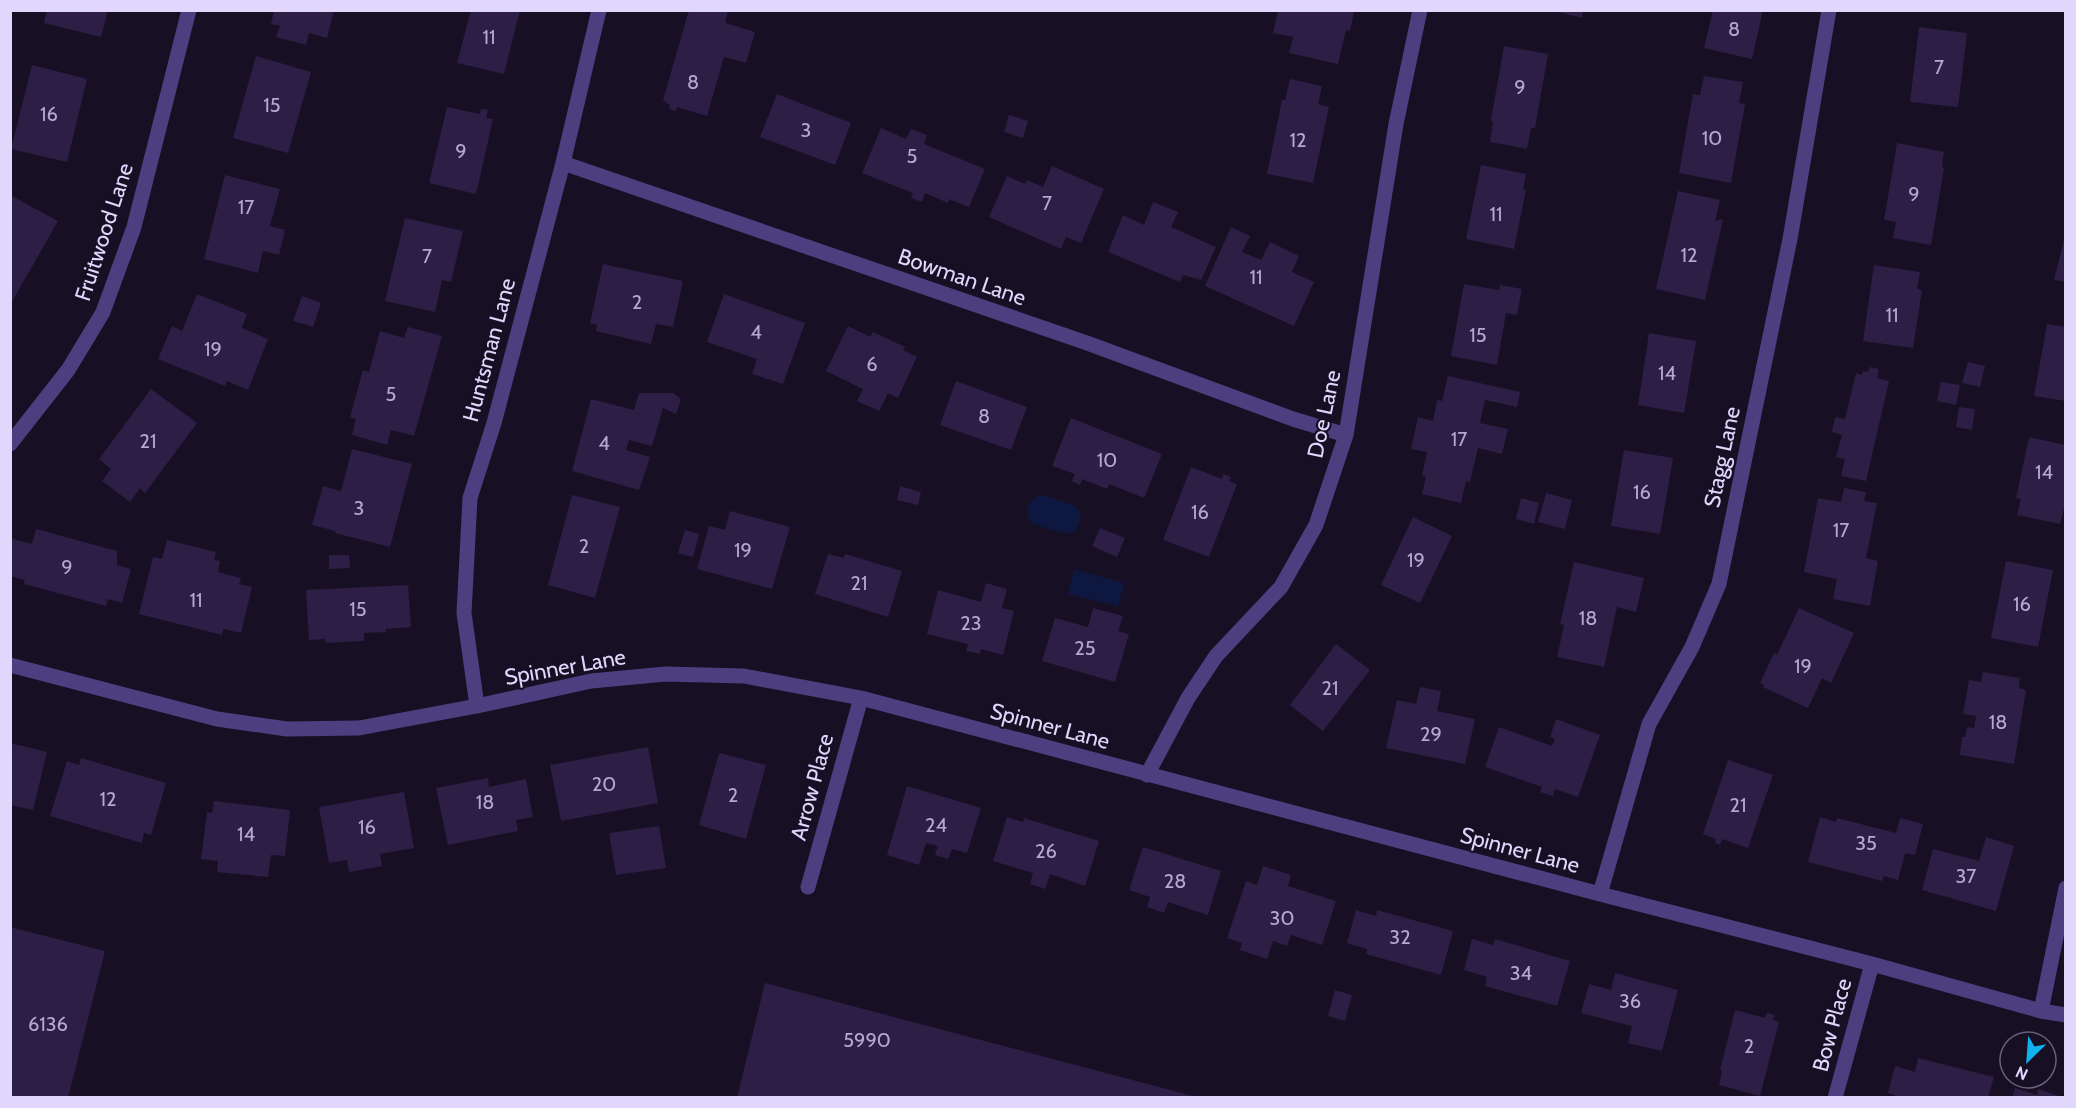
<svg xmlns="http://www.w3.org/2000/svg" width="2076" height="1108" font-family="Cabin,sans-serif">
<style>
.water{fill:#0e1740}
.building{fill:#2c1e44}
.lines{fill:none;stroke-linecap:round;stroke-linejoin:round}
.street{stroke:#4c3f80;stroke-width:15}
.labels{text-anchor:middle;dominant-baseline:central;stroke-width:4.5;stroke-linejoin:round;paint-order:stroke}
.number-label{font-size:20px;fill:#b4a8ce}
.street-label{font-size:22px;fill:#e1d6fc;stroke:#171024}
</style>
<rect width="100%" height="100%" fill="#171024"/>
<!-- water -->
<path class="water" d="M1042,495L1074,505L1080,512V522L1075,531L1066,534L1033,524L1027,516C1027,504 1031,499 1042,495Z
M1074,569L1124,583L1118,606L1068,594Z"/>
<!-- building -->
<path class="building" d="M47,10H108L101,37L44,23Z
M274,10H334L327,38L309,33L306,45L276,37L280,26L271,24Z
M471,10H520L504,74L457,63Z
M689,10H728L725,23L755,32L746,63L724,57L707,116L677,107L676,111L669,109L670,105L663,100Z
M1278,10L1354,11L1350,31L1346,30L1338,64L1289,53L1293,37L1273,33Z
M1550,10H1583L1582,18Z
M1713,10H1763L1752,59L1704,48Z
M1919,27L1967,33L1958,107L1910,102Z
M1504,46L1548,54L1535,128H1531L1527,149L1490,142L1493,122L1491,120Z
M256,56L311,72L288,153L233,138Z
M32,65L87,79L67,162L11,149Z
M1704,76L1743,82L1739,103L1745,104L1731,183L1679,173L1693,94L1700,95Z
M1290,79L1322,86L1318,104L1329,107L1313,183L1267,174L1282,100H1285Z
M777,94L851,123L835,165L760,137Z
M447,107L480,114L481,109L488,110L486,118L493,119L476,194L429,183Z
M1009,115L1028,121L1023,138L1004,132Z
M881,128L906,139L911,129L927,135L924,144L985,169L969,207L949,199L948,203L925,193L922,202L911,198L913,193L862,173Z
M1897,143L1944,152L1942,167L1944,169L1931,245L1893,238L1896,222L1884,220Z
M1481,165L1526,174L1523,189L1526,190L1514,249L1466,239Z
M1052,166L1104,189L1081,243L1066,237L1061,249L989,217L1007,176L1025,184L1027,180L1043,187Z
M225,175L280,189L270,226L285,230L279,255L263,251L258,273L204,259Z
M1678,191L1720,200L1715,221L1723,219L1705,300L1656,289Z
M10,195L58,221L10,305Z
M1153,202L1178,212L1171,227L1216,247L1201,280L1183,275L1180,282L1108,252L1123,215L1144,225Z
M405,218L463,231L451,282L442,280L435,312L385,301Z
M1231,227L1250,236L1242,252L1261,260L1270,242L1299,256L1292,272L1314,282L1294,326L1205,286Z
M2066,232V282L2054,280Z
M603,264L683,281L673,327L656,324L651,344L596,331L597,325L590,323Z
M1874,265L1920,272L1917,289L1922,290L1913,348L1863,341Z
M1464,284L1499,290L1500,285L1522,289L1517,315L1506,313L1497,365L1451,356Z
M197,294L247,314L242,328L268,339L248,390L227,381L225,386L158,359L172,326L182,331Z
M724,294L805,323L783,384L752,374L757,359L707,342Z
M302,296L321,303L313,327L293,321Z
M2047,324L2066,327V401L2034,396Z
M848,326L870,337L873,332L905,347L903,350L917,357L898,398L888,393L879,411L857,401L863,389L826,371Z
M408,327L442,336L414,436L391,430L387,445L352,435L356,419L350,417L363,370L369,372L380,331L404,338Z
M1649,333L1696,341L1684,413L1638,405Z
M1968,362L1985,366L1980,387L1962,383Z
M1870,367L1879,369L1877,378L1889,381L1866,481L1841,476L1845,459L1836,457L1842,435L1832,432L1835,417L1845,419L1856,373L1862,375L1863,371L1868,372Z
M1448,376L1520,392L1517,407L1485,400L1480,423L1508,429L1502,454L1478,448L1470,482L1466,481L1461,503L1422,494L1426,477L1422,475L1427,452L1411,449L1418,417L1433,421L1437,400L1442,401Z
M956,381L1027,407L1011,450L940,425Z
M1941,382L1960,385L1956,405L1937,401Z
M151,389L197,423L145,493L140,488L130,502L102,481L111,469L99,459Z
M639,393H673L681,399L676,414L663,408L652,446L629,440L626,450L650,457L639,490L572,471L591,399L634,410Z
M1959,407L1975,409L1972,430L1956,427Z
M1071,418L1162,454L1144,498L1109,484L1107,489L1082,479L1080,485L1072,481L1075,474L1052,466Z
M2029,437L2066,445V500L2060,524L2017,515L2021,499L2016,498Z
M352,449L412,464L390,547L335,533L336,531L312,525L323,486L341,491Z
M1624,450L1673,458L1660,534L1611,526Z
M1191,467L1222,479L1223,474L1231,477L1229,481L1237,484L1209,557L1163,540Z
M900,486L921,492L918,505L897,500Z
M1844,488L1866,492L1864,501L1877,503L1866,558L1878,561L1870,606L1833,599L1837,579L1804,572L1818,498L1841,502Z
M1546,493L1572,500L1565,529L1538,522Z
M572,495L620,507L595,598L548,585Z
M1521,498L1539,503L1534,524L1516,519Z
M730,511L790,527L772,589L697,569L709,526L725,530Z
M1413,517L1452,536L1420,603L1381,585Z
M1100,528L1125,538L1117,557L1092,546Z
M36,529L117,551V565L131,569L122,603L108,599L106,606L24,584L25,580L10,576V538L32,544Z
M685,530L699,534L693,557L678,553Z
M167,540L216,552L214,560L220,561L218,572L241,578L239,584L252,587L241,633L223,629L222,635L139,614L153,557L162,559Z
M828,554L844,558L845,554L902,571L888,617L815,594Z
M329,555H349L350,568L329,569Z
M2006,561L2053,570L2038,647L1991,638Z
M1574,562L1644,578L1636,612L1617,607L1604,667L1557,657L1564,625L1560,624Z
M986,583L1007,589L1002,608L1014,611L1003,655L981,649L980,654L966,651L968,644L927,634L938,590L981,602Z
M408,585L411,627L386,629V632L364,633V641L326,643L325,639L309,640L306,590Z
M1093,608L1123,616L1118,631L1129,634L1115,682L1042,661L1055,618L1088,627Z
M1799,608L1854,633L1831,683L1822,678L1808,708L1763,687L1764,685L1760,683L1774,653L1777,655Z
M1336,644L1370,670L1323,731L1290,705Z
M1983,672L2020,678L2019,688L2026,690L2014,764L1960,755L1962,737H1965L1967,727L1974,728L1976,716L1963,714L1969,680L1981,682Z
M1420,687L1441,691L1437,711L1475,719L1465,764L1386,748L1397,700L1416,704Z
M1556,719L1600,735L1578,797L1555,789L1553,796L1540,792L1542,787L1485,767L1499,727L1552,746L1555,739L1550,737Z
M10,743L47,752L33,810L10,805Z
M648,747L658,803L561,821L550,765Z
M719,753L766,765L746,839L699,825Z
M81,758L166,783L151,835L144,833L142,843L50,816L67,761L79,765Z
M1728,760L1773,775L1748,848L1722,839L1720,845L1715,843L1716,839L1703,834Z
M488,778L489,787L526,779L533,817L516,820L518,831L448,845L436,788Z
M907,786L981,808L967,853L952,849L948,859L935,855L938,846L926,843L919,865L887,855Z
M404,792L414,848L380,854L382,866L349,872L347,860L329,863L319,807Z
M214,801L290,810L285,856L271,855L268,877L217,872L218,861L201,859L207,812L212,813Z
M1007,817L1023,822L1024,818L1099,841L1085,886L1050,874L1045,889L1030,884L1033,873L993,861Z
M1820,817L1836,822L1837,818L1896,833L1900,818L1923,824L1915,855L1905,853L1898,880L1884,876L1882,881L1808,862Z
M659,826L666,868L616,875L609,833Z
M1986,837L2014,846L1996,911L1922,890L1933,849L1979,861Z
M1143,847L1221,871L1208,915L1168,902L1164,913L1147,907L1150,897L1129,890Z
M1263,866L1291,875L1288,886L1336,901L1322,945L1291,935L1287,946L1273,941L1267,959L1240,950L1242,943L1227,938L1246,881L1257,885Z
M1356,910L1376,916L1377,910L1453,931L1441,975L1366,954L1367,949L1347,943Z
M10,927L105,951L68,1098H10Z
M1472,939L1493,945L1495,939L1570,961L1557,1006L1485,986L1487,977L1464,970Z
M1615,973L1678,990L1662,1051L1628,1043L1632,1026L1581,1013L1589,984L1611,990Z
M765,983L1197,1097V1098H737Z
M1335,990L1352,995L1345,1021L1328,1016Z
M1735,1010L1765,1018L1767,1013L1775,1015L1773,1020L1779,1022L1760,1096L1719,1085L1722,1071L1720,1070Z
M1918,1058L1994,1077L1988,1098H1902L1888,1093L1895,1066L1915,1072Z
M2015,1088L2037,1095L2038,1089L2065,1098H2012Z"/>
<g class="lines">
<!-- street -->
<path class="street" d="M563,163L1087,343L1293,419L1346,435
M10,444L68,370L103,312L134,227L189,10
M10,665L217,719L287,729L359,728L477,706L591,681L666,674L744,676L861,698L1600,894L1872,964L2041,1011L2066,1015
M477,706L464,613L470,498L494,423L563,163L599,10
M1147,775L1188,698L1216,656L1281,587L1316,525L1346,435L1396,124L1420,10
M808,887L861,698
M1600,894L1649,724L1692,647L1719,584L1790,239L1829,10
M2041,1011L2066,888
M1835,1098L1872,964"/>
</g>
<g class="labels">
<!-- number labels -->
<g class="number-label">
<text x="1734" y="29">8</text>
<text x="489" y="37">11</text>
<text x="1939" y="67">7</text>
<text x="693" y="82">8</text>
<text x="1520" y="87">9</text>
<text x="272" y="105">15</text>
<text x="49" y="114">16</text>
<text x="806" y="130">3</text>
<text x="1712" y="138">10</text>
<text x="1298" y="140">12</text>
<text x="461" y="151">9</text>
<text x="912" y="156">5</text>
<text x="1914" y="194">9</text>
<text x="1047" y="203">7</text>
<text x="246" y="207">17</text>
<text x="1496" y="214">11</text>
<text x="1689" y="255">12</text>
<text x="427" y="256">7</text>
<text x="1256" y="277">11</text>
<text x="637" y="302">2</text>
<text x="1892" y="315">11</text>
<text x="756" y="332">4</text>
<text x="1478" y="335">15</text>
<text x="213" y="349">19</text>
<text x="872" y="364">6</text>
<text x="1667" y="373">14</text>
<text x="391" y="394">5</text>
<text x="984" y="416">8</text>
<text x="1459" y="439">17</text>
<text x="148" y="441">21</text>
<text x="604" y="443">4</text>
<text x="1107" y="460">10</text>
<text x="2044" y="472">14</text>
<text x="1642" y="492">16</text>
<text x="359" y="508">3</text>
<text x="1200" y="512">16</text>
<text x="1841" y="530">17</text>
<text x="584" y="546">2</text>
<text x="743" y="550">19</text>
<text x="1416" y="560">19</text>
<text x="67" y="567">9</text>
<text x="859" y="583">21</text>
<text x="196" y="600">11</text>
<text x="2022" y="604">16</text>
<text x="358" y="609">15</text>
<text x="1588" y="618">18</text>
<text x="971" y="623">23</text>
<text x="1085" y="648">25</text>
<text x="1803" y="666">19</text>
<text x="1330" y="688">21</text>
<text x="1998" y="722">18</text>
<text x="1431" y="734">29</text>
<text x="604" y="784">20</text>
<text x="733" y="795">2</text>
<text x="108" y="799">12</text>
<text x="485" y="802">18</text>
<text x="1738" y="805">21</text>
<text x="936" y="825">24</text>
<text x="367" y="827">16</text>
<text x="246" y="834">14</text>
<text x="1866" y="843">35</text>
<text x="1046" y="851">26</text>
<text x="1966" y="876">37</text>
<text x="1175" y="881">28</text>
<text x="1282" y="918">30</text>
<text x="1400" y="937">32</text>
<text x="1521" y="973">34</text>
<text x="1630" y="1001">36</text>
<text x="48" y="1024">6136</text>
<text x="867" y="1040">5990</text>
<text x="1749" y="1046">2</text>
</g>
<!-- street labels -->
<g class="street-label">
<text transform="translate(104 232) rotate(-72)">Fruitwood Lane</text>
<text transform="translate(962 277) rotate(19)">Bowman Lane</text>
<text transform="translate(489 350) rotate(-75)">Huntsman Lane</text>
<text transform="translate(1324 414) rotate(-78)">Doe Lane</text>
<text transform="translate(1722 457) rotate(-78)">Stagg Lane</text>
<text transform="translate(565 667) rotate(-10)">Spinner Lane</text>
<text transform="translate(1050 726) rotate(15)">Spinner Lane</text>
<text transform="translate(812 787) rotate(-75)">Arrow Place</text>
<text transform="translate(1520 850) rotate(15)">Spinner Lane</text>
<text transform="translate(1832 1025) rotate(-75)">Bow Place</text>
</g>
</g>
<!-- border -->
<rect width="2076" height="1108" fill="none" stroke="#e1d6fc" stroke-width="24"/>
<!-- north arrow -->
<g transform="translate(2028 1060) rotate(205)"><circle r="28" fill="#171024" stroke="#685f7a" stroke-width="1.5"/>
<path d="M0-4.5L10 22L0 15L-10 22Z" fill="#10b2ee"/>
<text y="-9" font-size="16" font-weight="bold" text-anchor="middle" fill="#e1d6fc">N</text>
</g>
</svg>
